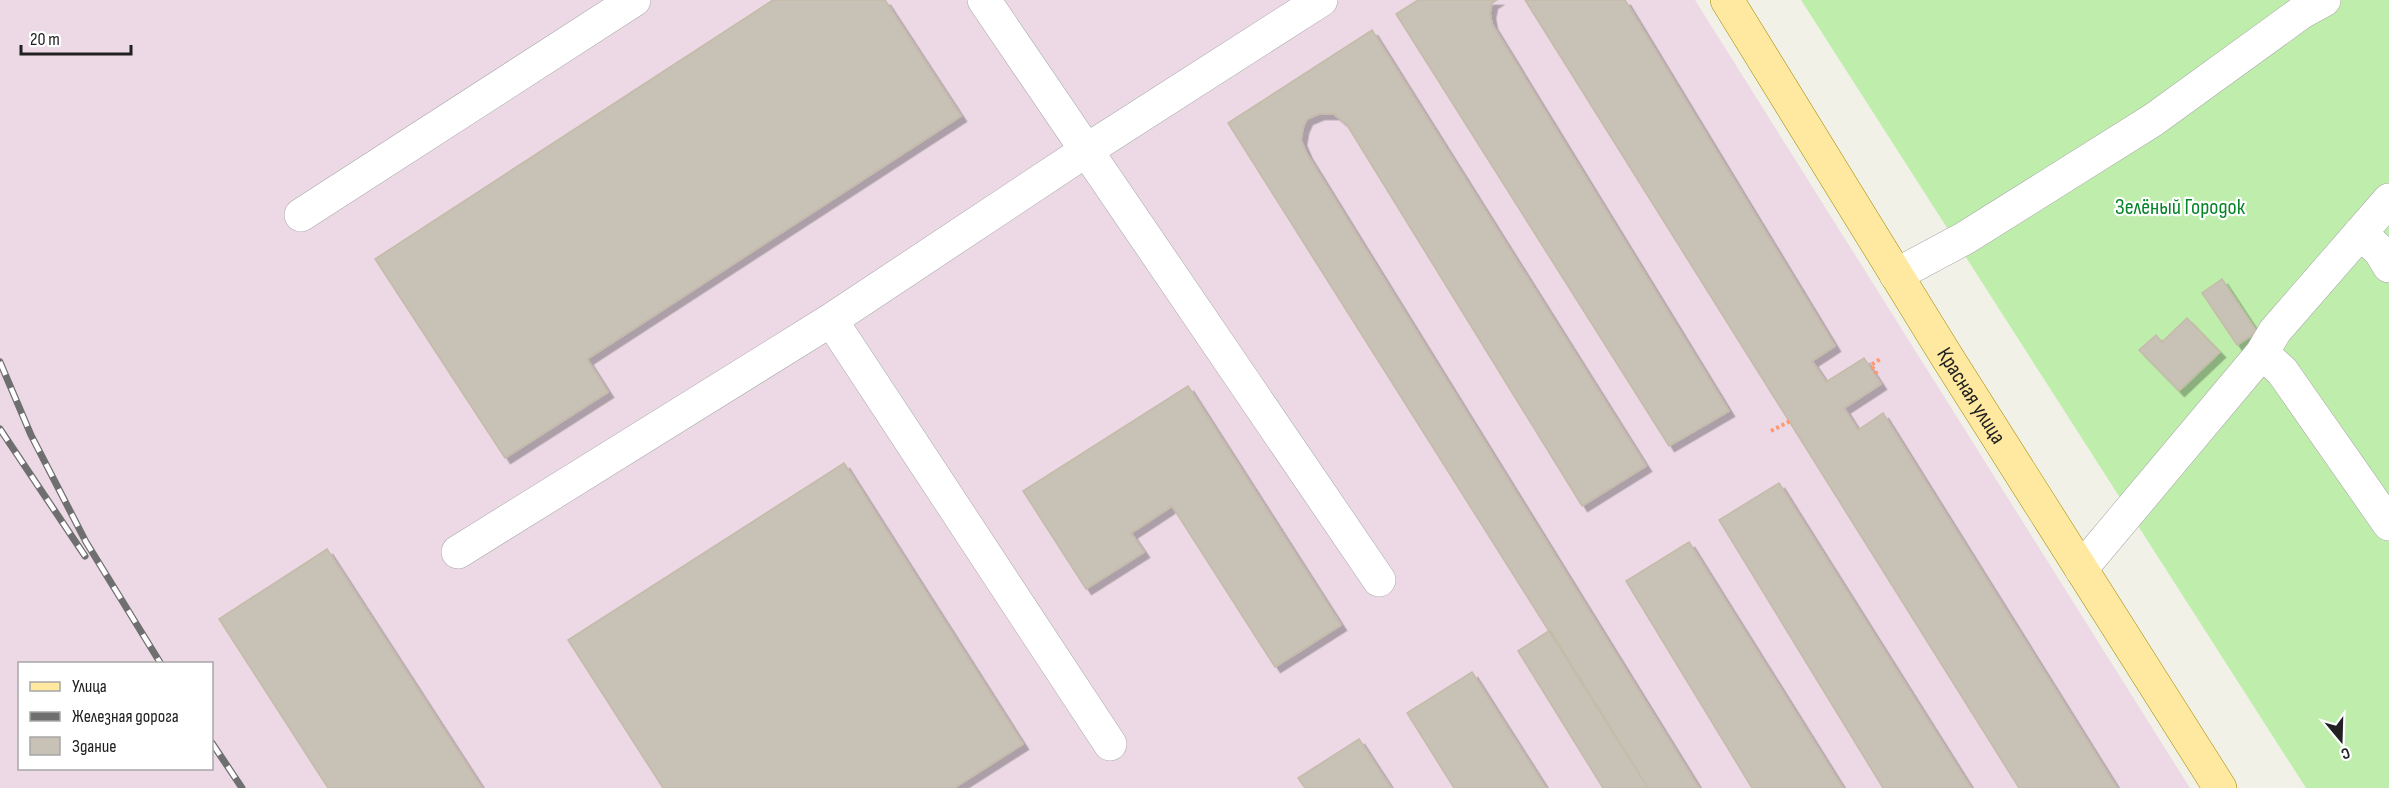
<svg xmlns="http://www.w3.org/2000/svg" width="2389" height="788" font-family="'Sofia Sans Condensed',sans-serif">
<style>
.industrial{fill:#ecd9e5;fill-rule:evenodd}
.grass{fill:#bfeeac}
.building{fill:#c7c1b6;stroke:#c5bba9;stroke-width:1.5;filter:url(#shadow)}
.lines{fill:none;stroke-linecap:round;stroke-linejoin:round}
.minor-casing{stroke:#a8a8a8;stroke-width:34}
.major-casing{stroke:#9f8a00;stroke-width:34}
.path{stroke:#ff986c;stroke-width:4;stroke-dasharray:3 3;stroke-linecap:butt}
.minor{stroke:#fff;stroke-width:33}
.major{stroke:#ffe9a0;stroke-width:33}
.rail-casing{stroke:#6f6f6f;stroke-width:7}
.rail{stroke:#fff;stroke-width:4.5;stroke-dasharray:14;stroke-linecap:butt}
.labels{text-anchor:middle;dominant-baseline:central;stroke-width:4.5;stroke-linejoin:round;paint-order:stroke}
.park-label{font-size:22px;fill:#068429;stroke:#fff}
.street-label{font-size:22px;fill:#212121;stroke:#fff}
</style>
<defs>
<filter id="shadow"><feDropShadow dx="5.5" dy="5.5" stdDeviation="0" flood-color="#0004"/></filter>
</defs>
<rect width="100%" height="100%" fill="#f2f1e8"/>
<!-- industrial -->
<path class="industrial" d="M0,0H1695L2190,788H0ZM20,664H212V768H20Z"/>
<!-- grass -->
<path class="grass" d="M1801,0H2389V788H2306Z"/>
<!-- building -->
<path class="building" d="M773,0H885L961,116L587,359L608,392L505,458L375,259Z
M1418,0H1497L1492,3L1490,13L1492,24L1729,411L1669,446L1396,14Z
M1525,0H1625L1835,346L1812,361L1826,382L1864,358L1881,384L1844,408L1858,430L1883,413L2117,788H2019Z
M1372,30L1646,466L1582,506L1347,125L1334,114H1319L1307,119L1303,128L1301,140L1307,154L1699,788H1648L1228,123Z
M2222,279L2257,332L2237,345L2202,293Z
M2187,318L2220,352L2179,391L2139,350L2156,335L2162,342Z
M1188,386L1341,625L1275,667L1172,506L1131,533L1144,552L1086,589L1023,491Z
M844,463L1023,744L954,788H663L568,640Z
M1779,483L1971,788H1883L1719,520Z
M1689,542L1843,788H1752L1626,581Z
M327,549L482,788H328L219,619Z
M1550,630L1648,788H1603L1518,651Z
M1472,672L1546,788H1454L1407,713Z
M1359,739L1391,788H1305L1298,778Z"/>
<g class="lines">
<defs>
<path id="minor" d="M984,0L1379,580
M301,215L634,0
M2360,233L2380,251L2389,266
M1896,275L1965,238L2153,120L2302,12L2324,0
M831,320L1110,744
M2262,353L2282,371L2389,524
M458,552L831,320L1087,150L1321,0
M2081,569L2262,353L2275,331L2389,200"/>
<g id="major">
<path id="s1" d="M1727,0L1947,357L2220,788"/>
</g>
</defs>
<!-- minor casing -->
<use href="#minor" class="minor-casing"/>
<!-- major casing -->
<use href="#major" class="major-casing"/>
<!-- path -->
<path class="path" d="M1877,374L1871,365L1882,358
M1771,431L1790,421"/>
<!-- minor -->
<use href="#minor" class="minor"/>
<!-- major -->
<use href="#major" class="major"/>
<defs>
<path id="rail" d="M0,362L31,435L86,542L161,664
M0,429L85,556
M212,743L242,788"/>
</defs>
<!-- rail casing -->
<use href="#rail" class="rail-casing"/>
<!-- rail -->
<use href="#rail" class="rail"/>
</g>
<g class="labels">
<!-- park labels -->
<g class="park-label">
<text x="2180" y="207">Зелёный Городок</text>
</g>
<!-- street labels -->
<g class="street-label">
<text stroke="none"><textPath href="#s1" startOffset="465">Красная улица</textPath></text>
</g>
</g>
<!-- legend -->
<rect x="18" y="662" width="195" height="108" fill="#ffffff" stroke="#a6a6a6" stroke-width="1.5"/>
<rect x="30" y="682" width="30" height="9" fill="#ffe9a0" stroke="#a6a6a6" stroke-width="1.5"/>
<text x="72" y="692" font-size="18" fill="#212121">Улица</text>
<rect x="30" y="712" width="30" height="9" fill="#6f6f6f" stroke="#a6a6a6" stroke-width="1.5"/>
<text x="72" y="722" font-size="18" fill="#212121">Железная дорога</text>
<rect x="30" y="737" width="30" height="18" fill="#c7c1b6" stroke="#a6a6a6" stroke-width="1.5"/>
<text x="72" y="752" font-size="18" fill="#212121">Здание</text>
<!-- north arrow -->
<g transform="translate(2341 740) rotate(161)" stroke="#ffffff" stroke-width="4.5" paint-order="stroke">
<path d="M0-4.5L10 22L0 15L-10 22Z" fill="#212121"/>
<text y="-9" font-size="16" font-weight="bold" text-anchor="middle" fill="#212121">С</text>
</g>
<!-- scale -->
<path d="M21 45v9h110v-9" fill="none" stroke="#212121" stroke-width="3"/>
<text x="30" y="45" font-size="18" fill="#212121" stroke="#ffffff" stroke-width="4.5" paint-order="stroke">20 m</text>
</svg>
